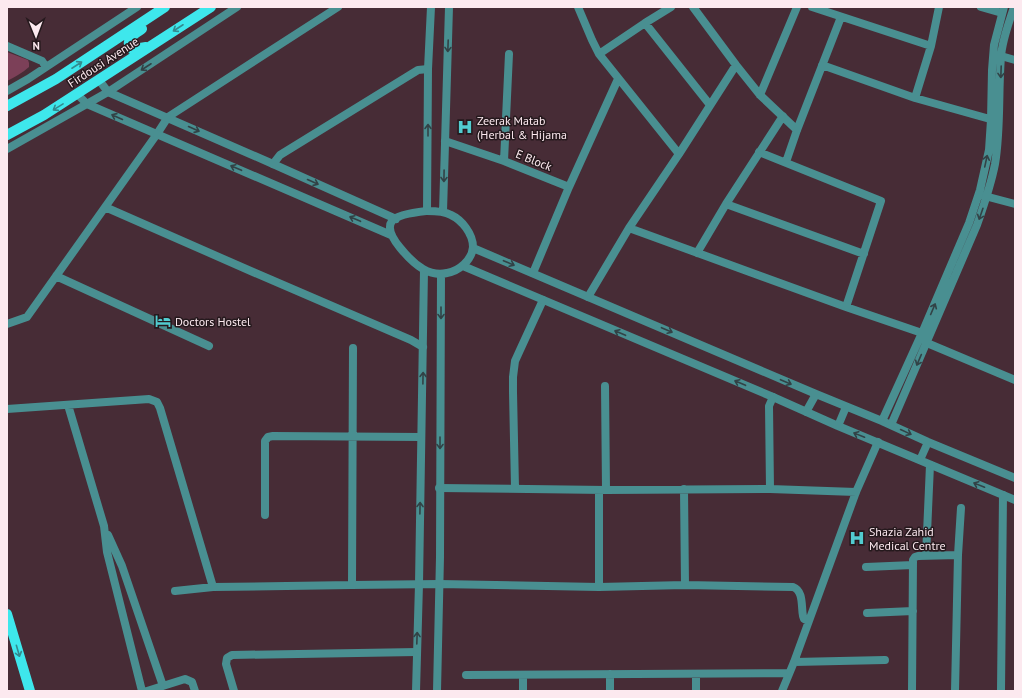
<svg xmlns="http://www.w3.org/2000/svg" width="1022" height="698" font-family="'PT Sans',sans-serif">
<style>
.green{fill:#7c4058}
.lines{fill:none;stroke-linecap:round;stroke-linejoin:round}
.minor{stroke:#498f91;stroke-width:8}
.tertiary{stroke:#498f91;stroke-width:8}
.primary{stroke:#3ee7ec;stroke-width:10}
.oneway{stroke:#338a8f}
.oneway2{stroke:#324246}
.labels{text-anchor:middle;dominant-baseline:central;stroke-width:3;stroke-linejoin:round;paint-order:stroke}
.street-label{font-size:12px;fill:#fce9ef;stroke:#25191d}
.poi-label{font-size:12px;fill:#fce9ef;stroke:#25191d;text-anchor:start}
</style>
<rect width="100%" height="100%" fill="#472c36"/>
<!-- green -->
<path class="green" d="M7,52L28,60L29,63V67C22,73 15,77 7,81Z"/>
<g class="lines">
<!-- minor -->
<path class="minor" d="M578,7L592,40L599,54L679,154
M693,7L736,65L760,95L797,130
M812,7L931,46
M981,7L1002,13
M645,23L710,105
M7,46L42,61L46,67
M599,54L645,23L671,7
M996,55L1001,56L1015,60
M822,65L915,98L997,121
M7,91L28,79L137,7
M760,95L797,7
M915,98L931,46L939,7
M445,141L504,161L569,187L533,273
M7,149L108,92L237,7
M759,152L881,201L846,307
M504,161L509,54
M786,162L797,130L841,17
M273,164L280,155L418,70L428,69
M569,187L618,79
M981,195L1015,204
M726,204L864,254
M105,207L253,272L411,340L423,347
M629,228L846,307L922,333
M697,253L726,204L783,116
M56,276L209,346
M588,297L629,228L679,154L736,65
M7,324L27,317L157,134L168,117L338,7
M927,343L1015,380
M605,386L606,490
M68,405L104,526L107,552L142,691
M7,409L149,399L157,402L160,408L213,587
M439,488L606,490L770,489L856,492
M515,488L513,392V377L515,361L520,350L543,300
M684,489L685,585
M770,489L769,406L773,397
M265,515V441L268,437L273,436L421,437
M108,535L122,566L163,686
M926,556L930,465
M866,567L913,565
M352,585L353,348
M599,587V490
M175,591L213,587L352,585L439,584L599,587L685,585L793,587C804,591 801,607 803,616L804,619L808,621
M867,613L913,611
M794,662L885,660
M466,675L789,673
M147,691L185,679L192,682L195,691
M234,691L226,664L227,658L232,655L417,652
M523,691V675
M610,691V674
M696,691V674
M782,691L794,662L856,492L878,442
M912,691L913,560L915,557L918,556L958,555
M955,691L958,555L961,508
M1001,691L1003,495"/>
<!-- tertiary -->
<path class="tertiary" d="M99,80L108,92L273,164L396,219
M77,94L87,104L391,235
M427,211C435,211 444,211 451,215C462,220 473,234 473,247C472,260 459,271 447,273C439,275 430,273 423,269C413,263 382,234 392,221C398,214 418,212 427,211Z
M427,211L428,69L431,7
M443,212L449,7
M473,248L816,394L882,421L928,442L1015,478
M463,266L773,397L838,426L1015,500
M806,412L816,394
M882,421L922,333L969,223L980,190L989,150L991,120L992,70L994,45L1004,7
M891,425L977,225C984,205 991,185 995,164C1001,128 998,93 1001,57C1002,40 1009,23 1014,7
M838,426L846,407
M920,460L928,442
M416,691L419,584L424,270
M437,691L440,557L441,274"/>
<!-- primary -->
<path class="primary" d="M142,29C135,34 124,39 131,49H134L146,47
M7,106L56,79L165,7
M7,135L44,115L211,7
M7,614L30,691"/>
</g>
<!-- one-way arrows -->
<defs><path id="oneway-shaft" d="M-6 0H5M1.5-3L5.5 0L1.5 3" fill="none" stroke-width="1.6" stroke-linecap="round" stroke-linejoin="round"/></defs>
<g class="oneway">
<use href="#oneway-shaft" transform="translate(178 28) rotate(147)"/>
<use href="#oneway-shaft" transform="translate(77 65) rotate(-33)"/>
<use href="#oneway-shaft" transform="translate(58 107) rotate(148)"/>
<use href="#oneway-shaft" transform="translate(18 651) rotate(74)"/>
</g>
<g class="oneway2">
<use href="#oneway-shaft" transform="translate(448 46) rotate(92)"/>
<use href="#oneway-shaft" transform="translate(146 67) rotate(147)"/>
<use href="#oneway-shaft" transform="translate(1001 72) rotate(92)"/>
<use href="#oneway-shaft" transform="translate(117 117) rotate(-156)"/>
<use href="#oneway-shaft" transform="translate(194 129) rotate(24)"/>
<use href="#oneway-shaft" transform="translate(428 130) rotate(-90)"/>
<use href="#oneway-shaft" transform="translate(986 161) rotate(-78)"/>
<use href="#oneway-shaft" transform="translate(236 168) rotate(-157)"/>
<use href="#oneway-shaft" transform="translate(444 176) rotate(91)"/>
<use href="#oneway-shaft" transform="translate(313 182) rotate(24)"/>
<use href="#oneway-shaft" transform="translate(981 214) rotate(109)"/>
<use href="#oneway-shaft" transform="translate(355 219) rotate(-157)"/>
<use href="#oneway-shaft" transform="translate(509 263) rotate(23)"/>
<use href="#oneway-shaft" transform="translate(933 309) rotate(-67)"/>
<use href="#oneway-shaft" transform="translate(441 313) rotate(90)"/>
<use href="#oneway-shaft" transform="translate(667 330) rotate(23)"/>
<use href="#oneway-shaft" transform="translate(620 333) rotate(-157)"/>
<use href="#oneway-shaft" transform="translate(919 360) rotate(113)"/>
<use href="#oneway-shaft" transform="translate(423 378) rotate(-89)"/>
<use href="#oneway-shaft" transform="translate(786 382) rotate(23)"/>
<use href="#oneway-shaft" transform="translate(740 383) rotate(-157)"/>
<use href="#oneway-shaft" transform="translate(906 432) rotate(25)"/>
<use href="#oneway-shaft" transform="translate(859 435) rotate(-158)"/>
<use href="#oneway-shaft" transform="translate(440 443) rotate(90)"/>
<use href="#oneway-shaft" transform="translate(979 485) rotate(-158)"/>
<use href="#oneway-shaft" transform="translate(420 508) rotate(-89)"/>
<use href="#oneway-shaft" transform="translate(417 638) rotate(-88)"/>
</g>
<!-- icons -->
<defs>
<symbol id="hospital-bare" viewBox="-9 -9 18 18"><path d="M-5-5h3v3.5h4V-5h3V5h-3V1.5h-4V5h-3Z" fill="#52ccd0" stroke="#25191d" stroke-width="2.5" paint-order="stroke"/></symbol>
<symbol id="hotel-bare" viewBox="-9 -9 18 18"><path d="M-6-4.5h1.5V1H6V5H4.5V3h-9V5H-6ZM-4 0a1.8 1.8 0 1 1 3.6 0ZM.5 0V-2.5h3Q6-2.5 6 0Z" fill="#52ccd0" stroke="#25191d" stroke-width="2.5" paint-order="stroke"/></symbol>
</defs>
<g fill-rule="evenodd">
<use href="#hospital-bare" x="454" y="116" width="22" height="22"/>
<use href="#hotel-bare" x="152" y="310" width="22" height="22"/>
<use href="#hospital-bare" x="846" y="527" width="22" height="22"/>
</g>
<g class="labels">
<!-- street labels -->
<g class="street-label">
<text transform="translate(103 62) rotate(-33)">Firdousi Avenue</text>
<text transform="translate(534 160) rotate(22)">E Block</text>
</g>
<!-- poi labels -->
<g class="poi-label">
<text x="477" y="120">Zeerak Matab<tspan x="477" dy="14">(Herbal &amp; Hijama</tspan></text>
<text x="175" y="321">Doctors Hostel</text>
<text x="869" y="531">Shazia Zahid<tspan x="869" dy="14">Medical Centre</tspan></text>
</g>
</g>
<!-- border -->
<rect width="1022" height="698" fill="none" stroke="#fce9ef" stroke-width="16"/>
<!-- north arrow -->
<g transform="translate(36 36) rotate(179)" stroke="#25191d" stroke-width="3" paint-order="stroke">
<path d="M0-3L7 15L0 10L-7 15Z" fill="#fce9ef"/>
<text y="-6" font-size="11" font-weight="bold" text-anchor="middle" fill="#fce9ef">N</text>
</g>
</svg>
